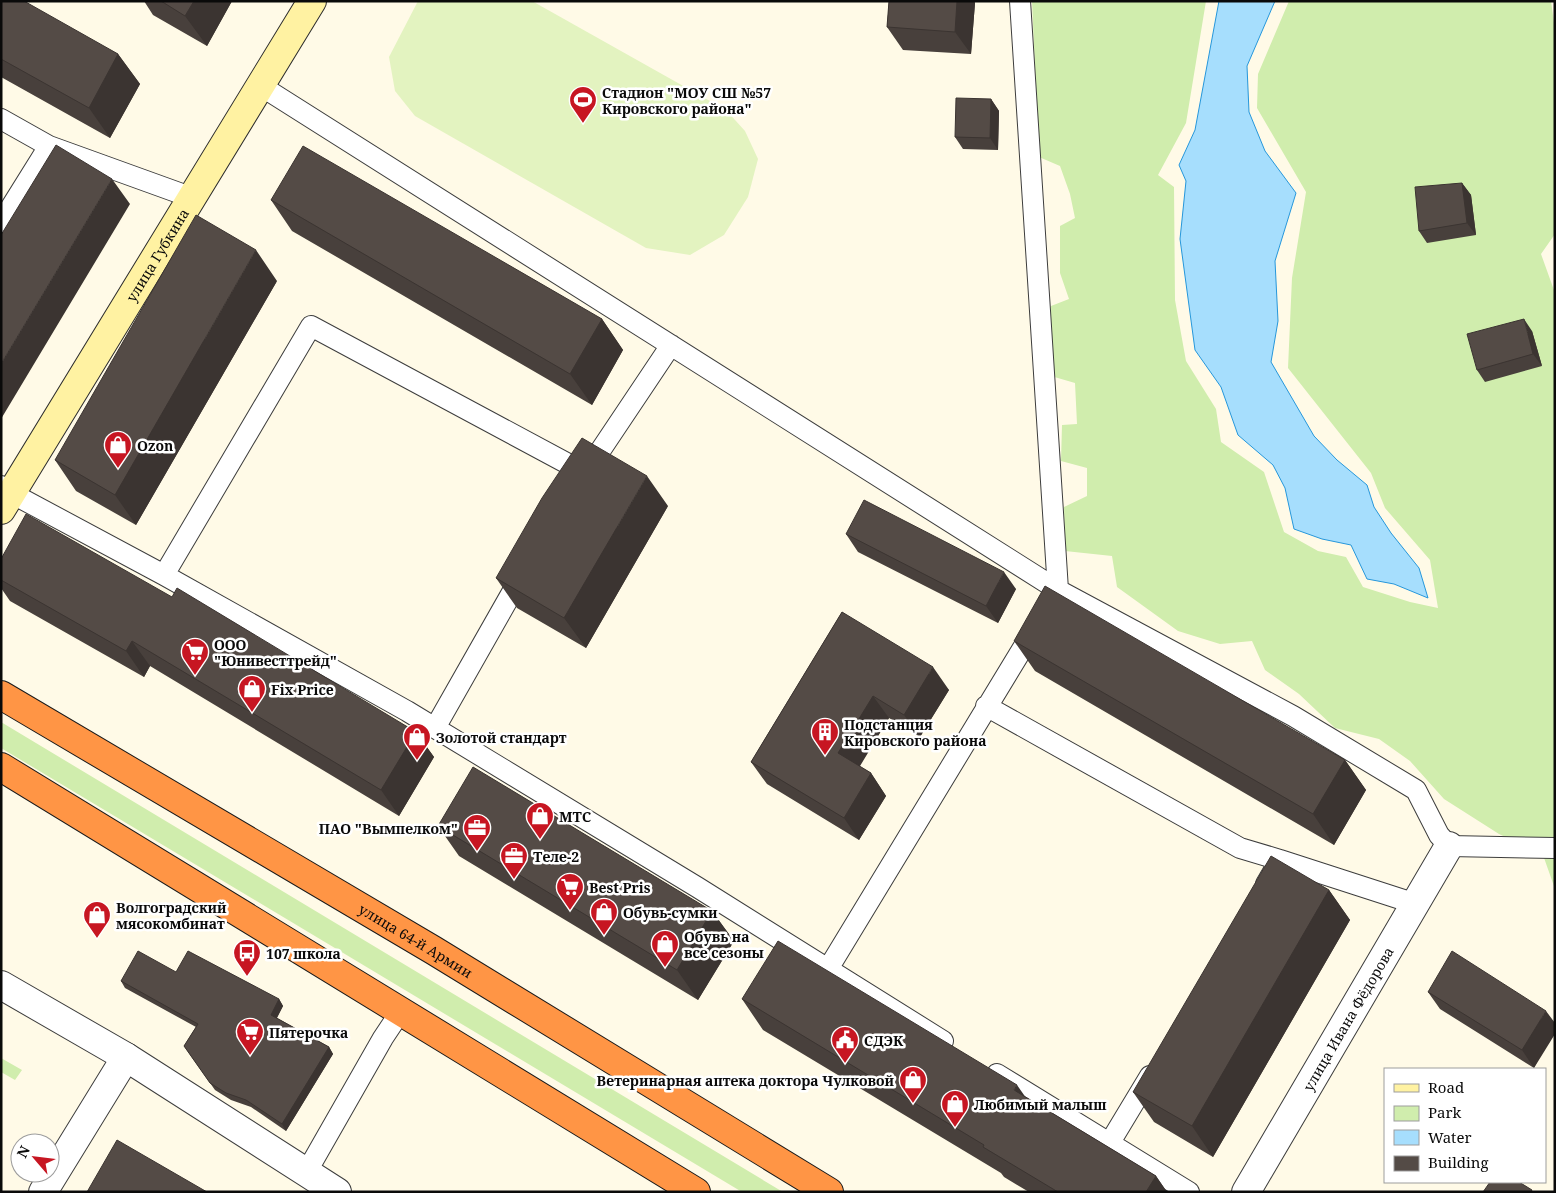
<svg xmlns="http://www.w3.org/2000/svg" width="1556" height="1193" font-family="'Noto Serif',serif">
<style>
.green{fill:#d0edad}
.pitch{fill:#e3f3c0}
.water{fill:#a6defd;stroke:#2697db}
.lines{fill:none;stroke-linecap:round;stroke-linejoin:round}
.lane-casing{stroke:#3d3d3d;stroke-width:22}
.street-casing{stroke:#3d3d3d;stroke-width:30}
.secondary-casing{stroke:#2c2c2c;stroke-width:30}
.highway-casing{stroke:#1b1b1b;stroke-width:30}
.lane{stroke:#fff;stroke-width:20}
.street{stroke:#fff;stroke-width:28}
.secondary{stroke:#fff2a2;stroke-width:28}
.highway{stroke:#ff9545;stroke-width:28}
.wall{fill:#48403c}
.shaded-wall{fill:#3b3431}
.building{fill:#544b46;stroke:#3b3431}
.labels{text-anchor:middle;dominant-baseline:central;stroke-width:5;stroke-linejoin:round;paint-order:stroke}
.poi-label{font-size:14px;font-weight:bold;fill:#0a0a0a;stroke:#fff;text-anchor:start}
.street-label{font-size:14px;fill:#0a0a0a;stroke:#fff}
</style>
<rect width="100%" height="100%" fill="#fffae7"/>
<!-- green -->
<path class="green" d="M1032,1H1206L1186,123L1158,175L1174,187L1175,300L1186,361L1216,409L1221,442L1264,472L1284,532L1318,551L1346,557L1363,587L1410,602L1438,608L1430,560L1385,508L1371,473L1288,368L1292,278L1306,192L1257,108L1258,74L1289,1H1551L1555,30V234L1541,254L1555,293V889L1543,855L1499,834L1444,799L1410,761L1379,739L1335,728L1299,694L1265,670L1252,641L1220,644L1178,631L1117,587L1112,556L1065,551L1064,507L1087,496V468L1061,461L1062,425L1077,424L1075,383L1051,376V306L1069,299L1060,273V226L1075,218L1070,194L1060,166L1039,157Z
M1,722L783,1192H742L1,748Z
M1,1058L22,1070L15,1080L1,1072Z"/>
<!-- pitch -->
<path class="pitch" d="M418,1H532L726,110L745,131L758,159L748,197L724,235L690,255L646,248L415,116L395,91L389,57Z"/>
<!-- water -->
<path class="water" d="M1219,1H1275L1247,66L1249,112L1265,151L1296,193L1275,261L1278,321L1271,362L1314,436L1337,460L1367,485L1374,507L1391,533L1419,568L1428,598L1394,584L1367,579L1351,545L1322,539L1294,529L1285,488L1273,465L1238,435L1221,387L1195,350L1180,239L1186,181L1179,165L1195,130Z"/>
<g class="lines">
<defs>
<path id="lane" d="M1020,1L1058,590L1052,599
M261,86L1058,590L1293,716L1416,790L1439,835L1449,846L1555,848
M1,119L49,146L193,198
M1,223L49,146
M586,472L671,345
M1,486L11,493L164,575L407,711L697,887L943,1041
M164,575L311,326L585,473
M986,706L1240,848L1280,860
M435,728L523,573
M1266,884L1280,860L1416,904
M828,969L1035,628
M997,1074L1189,1192
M1109,1144L1150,1076
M306,1173L383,1038L401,1011"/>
<g id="street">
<path d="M1,985L126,1057L337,1192"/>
<path d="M43,1192L126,1057"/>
<path id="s1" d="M1246,1192L1449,846"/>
</g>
<g id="secondary">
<path id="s2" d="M1,510L312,1"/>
</g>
<g id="highway">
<path id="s3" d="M1,695L433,950L829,1192"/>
<path d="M1,767L696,1192"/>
</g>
</defs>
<!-- lane casing -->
<use href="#lane" class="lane-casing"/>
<!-- street casing -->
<use href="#street" class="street-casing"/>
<!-- secondary casing -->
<use href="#secondary" class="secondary-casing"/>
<!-- highway casing -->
<use href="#highway" class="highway-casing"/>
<!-- lane -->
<use href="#lane" class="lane"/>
<!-- street -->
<use href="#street" class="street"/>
<!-- secondary -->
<use href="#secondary" class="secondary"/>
<!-- highway -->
<use href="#highway" class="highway"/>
</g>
<!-- wall -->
<path class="wall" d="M1,1L118,54L140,84L110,138L1,77Z
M144,1H232L207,46L153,15Z
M889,1H974L975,3L971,54L903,50L887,27Z
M991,99L999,111L998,150L963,149L955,137Z
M1462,183L1471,195L1476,235L1427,243L1419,231Z
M271,200L602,319L623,350L592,405L292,231Z
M277,281L136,525L76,491L55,460Z
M1532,331L1542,366L1485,382L1477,370Z
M668,506L586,648L517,608L496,578Z
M846,534L1016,589L998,623L858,552Z
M1,559L172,597L416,732L434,757L399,816L150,666L144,677L10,601L1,588Z
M842,612L949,690L920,737L889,718L859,766L871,773L886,796L859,840L767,784L751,762Z
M1014,641L1345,760L1366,790L1334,845L1035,671Z
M438,826L712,911L734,941L698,1000L459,856Z
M1329,890L1350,920L1213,1157L1154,1122L1133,1092Z
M176,972L279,999L283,1006L277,1018L329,1047L333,1054L286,1131L251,1107L231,1100L215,1090L184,1046L196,1027L125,988L121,981Z
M1428,992L1555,1023L1534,1068L1440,1009Z
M742,999L1026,1097L1156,1176L1167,1192H1029L1004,1177L1001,1173L763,1030Z"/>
<!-- shaded-wall -->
<path class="shaded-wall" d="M194,1H232L207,46L185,16Z
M957,1H974L975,3L971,54L955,32Z
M118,54L140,84L110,138L89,108Z
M991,99L999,111L998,150L990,138Z
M112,179L130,204L1,419V364Z
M1462,183L1471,195L1476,235L1467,223Z
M256,250L277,281L136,525L115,495Z
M602,319L623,350L592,405L570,374Z
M1524,319L1532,331L1542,366L1533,354Z
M647,476L668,506L586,648L564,618Z
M1004,572L1016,589L998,623L986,606Z
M132,641L150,666L144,677L126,651Z
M933,667L949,690L920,737L904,715Z
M873,696L889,718L854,776L838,753Z
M416,732L434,757L399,816L381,790Z
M1345,760L1366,790L1334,845L1313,814Z
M871,773L886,796L859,840L844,818Z
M1329,890L1350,920L1213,1157L1192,1126Z
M712,911L734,941L698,1000L677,970Z
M279,999L283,1006L275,1021L271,1015Z
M1546,1011L1555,1023V1034L1534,1068L1522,1050Z
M329,1047L333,1054L286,1131L282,1124Z
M1017,1085L1038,1115L1014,1090Z
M1156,1176L1167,1192H1146Z"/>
<!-- building -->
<path class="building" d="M1,1H24L118,54L89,108L1,59Z
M161,1H194L185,16Z
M889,1H957L955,32L887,27Z
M956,98L991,99L990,138L955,137Z
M56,145L112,179L1,364V235Z
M303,146L602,319L570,374L271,200Z
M1462,183L1467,223L1419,231L1415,187Z
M196,215L256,250L115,495L55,460Z
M1524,319L1533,354L1477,370L1467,334Z
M582,438L647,476L564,618L496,578L542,498Z
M864,500L1004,572L986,606L846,534Z
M26,514L172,597L177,588L416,732L381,790L132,641L126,651L1,580V559Z
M1045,586L1345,760L1313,814L1014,641Z
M842,612L933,667L904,715L873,696L838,753L871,773L844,818L751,762Z
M473,767L712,911L677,970L438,826Z
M1271,856L1329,890L1192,1126L1133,1092Z
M778,941L1017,1085L1014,1090L1156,1176L1146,1192H1058L983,1147L984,1145L742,999Z
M138,951L176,972L188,951L279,999L271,1015L329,1047L282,1124L246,1100L226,1093L210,1083L184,1046L198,1024L121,981Z
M1452,951L1546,1011L1522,1050L1428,992Z
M117,1140L207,1192H87Z
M1490,1182H1519L1532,1190L1531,1192H1483Z"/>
<!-- icons -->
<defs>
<symbol id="stadium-pin" viewBox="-11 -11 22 30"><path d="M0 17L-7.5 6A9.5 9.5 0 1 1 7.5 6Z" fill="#c71622" stroke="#fff"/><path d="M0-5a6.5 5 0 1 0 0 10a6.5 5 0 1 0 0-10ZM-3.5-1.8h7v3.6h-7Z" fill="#fff"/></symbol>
<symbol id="shop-pin" viewBox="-11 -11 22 30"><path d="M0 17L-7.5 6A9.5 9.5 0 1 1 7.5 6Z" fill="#c71622" stroke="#fff"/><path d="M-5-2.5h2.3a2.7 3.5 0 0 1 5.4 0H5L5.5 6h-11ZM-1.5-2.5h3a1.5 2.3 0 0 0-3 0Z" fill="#fff"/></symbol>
<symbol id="supermarket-pin" viewBox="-11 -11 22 30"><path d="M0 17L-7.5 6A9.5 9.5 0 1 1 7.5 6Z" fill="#c71622" stroke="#fff"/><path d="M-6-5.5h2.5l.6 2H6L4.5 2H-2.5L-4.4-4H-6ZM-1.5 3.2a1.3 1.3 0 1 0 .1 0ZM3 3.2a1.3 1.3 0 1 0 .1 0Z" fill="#fff"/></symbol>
<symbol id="building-pin" viewBox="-11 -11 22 30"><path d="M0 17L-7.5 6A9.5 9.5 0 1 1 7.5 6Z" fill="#c71622" stroke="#fff"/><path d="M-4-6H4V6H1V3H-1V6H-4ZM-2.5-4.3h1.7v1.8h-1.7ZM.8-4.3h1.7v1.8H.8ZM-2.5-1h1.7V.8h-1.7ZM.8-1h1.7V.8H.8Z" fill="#fff"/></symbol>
<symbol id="office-pin" viewBox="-11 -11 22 30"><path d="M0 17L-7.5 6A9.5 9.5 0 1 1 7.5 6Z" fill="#c71622" stroke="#fff"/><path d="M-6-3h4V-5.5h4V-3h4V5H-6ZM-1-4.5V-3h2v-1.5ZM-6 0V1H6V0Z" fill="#fff"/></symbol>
<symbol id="bus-pin" viewBox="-11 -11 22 30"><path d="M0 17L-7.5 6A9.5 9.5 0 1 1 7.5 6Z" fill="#c71622" stroke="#fff"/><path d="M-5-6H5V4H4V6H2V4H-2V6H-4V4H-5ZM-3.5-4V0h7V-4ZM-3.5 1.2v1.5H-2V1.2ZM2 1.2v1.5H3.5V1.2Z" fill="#fff"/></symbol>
<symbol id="civic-pin" viewBox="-11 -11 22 30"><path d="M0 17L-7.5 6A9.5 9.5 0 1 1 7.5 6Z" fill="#c71622" stroke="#fff"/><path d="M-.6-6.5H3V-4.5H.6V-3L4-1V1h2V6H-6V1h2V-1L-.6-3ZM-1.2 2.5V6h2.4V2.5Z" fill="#fff"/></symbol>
</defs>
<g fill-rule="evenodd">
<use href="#stadium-pin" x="567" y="84" width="32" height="43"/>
<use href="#shop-pin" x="102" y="429" width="32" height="43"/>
<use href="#supermarket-pin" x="179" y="636" width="32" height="43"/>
<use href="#shop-pin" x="236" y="673" width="32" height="43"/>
<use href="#building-pin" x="809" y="716" width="32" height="43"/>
<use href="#shop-pin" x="401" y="721" width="32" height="43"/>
<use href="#shop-pin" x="524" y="800" width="32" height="43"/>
<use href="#office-pin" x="461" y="812" width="32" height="43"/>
<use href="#office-pin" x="498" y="840" width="32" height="43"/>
<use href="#supermarket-pin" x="554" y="871" width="32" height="43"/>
<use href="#shop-pin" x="588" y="896" width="32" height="43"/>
<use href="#shop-pin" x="81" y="899" width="32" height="43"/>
<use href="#shop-pin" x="649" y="928" width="32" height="43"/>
<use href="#bus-pin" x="231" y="937" width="32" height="43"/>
<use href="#supermarket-pin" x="234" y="1016" width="32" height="43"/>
<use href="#civic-pin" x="829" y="1024" width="32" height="43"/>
<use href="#shop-pin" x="897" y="1064" width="32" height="43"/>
<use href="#shop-pin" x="939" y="1088" width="32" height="43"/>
</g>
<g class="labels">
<!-- poi labels -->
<g class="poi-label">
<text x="602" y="92">Стадион "МОУ СШ №57<tspan x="602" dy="16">Кировского района"</tspan></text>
<text x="137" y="445">Ozon</text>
<text x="214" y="644">ООО<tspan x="214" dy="16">"Юнивесттрейд"</tspan></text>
<text x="271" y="689">Fix Price</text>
<text x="844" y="724">Подстанция<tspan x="844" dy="16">Кировского района</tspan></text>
<text x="436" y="737">Золотой стандарт</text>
<text x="559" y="816">МТС</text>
<text x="458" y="828" text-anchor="end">ПАО "Вымпелком"</text>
<text x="533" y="856">Теле-2</text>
<text x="589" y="887">Best Pris</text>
<text x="116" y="907">Волгоградский<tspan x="116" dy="16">мясокомбинат</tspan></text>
<text x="623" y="912">Обувь-сумки</text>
<text x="684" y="936">Обувь на<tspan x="684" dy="16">все сезоны</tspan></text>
<text x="266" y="953">107 школа</text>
<text x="269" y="1032">Пятерочка</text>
<text x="864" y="1040">СДЭК</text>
<text x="894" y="1080" text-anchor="end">Ветеринарная аптека доктора Чулковой</text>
<text x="974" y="1104">Любимый малыш</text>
</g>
<!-- street labels -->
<g class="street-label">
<text stroke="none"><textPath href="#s2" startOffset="299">улица Губкина</textPath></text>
<text stroke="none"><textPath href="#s3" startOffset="482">улица 64-й Армии</textPath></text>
<text stroke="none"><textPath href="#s1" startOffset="201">улица Ивана Фёдорова</textPath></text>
</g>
</g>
<!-- border -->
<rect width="1556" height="1193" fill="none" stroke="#0a0a0a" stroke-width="5"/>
<!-- legend -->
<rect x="1384" y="1068" width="162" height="115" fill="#ffffff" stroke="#9d9d9d"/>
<rect x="1394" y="1084" width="25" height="8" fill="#fff2a2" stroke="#9d9d9d"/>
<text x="1428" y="1093" font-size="15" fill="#0a0a0a">Road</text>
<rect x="1394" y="1106" width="25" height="15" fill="#d0edad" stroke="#9d9d9d"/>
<text x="1428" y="1118" font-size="15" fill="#0a0a0a">Park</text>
<rect x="1394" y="1130" width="25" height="15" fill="#a6defd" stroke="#9d9d9d"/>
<text x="1428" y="1143" font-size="15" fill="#0a0a0a">Water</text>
<rect x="1394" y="1156" width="25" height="15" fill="#544b46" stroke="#9d9d9d"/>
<text x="1428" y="1168" font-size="15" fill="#0a0a0a">Building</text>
<!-- north arrow -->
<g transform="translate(35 1158) rotate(298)"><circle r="24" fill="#ffffff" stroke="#9d9d9d"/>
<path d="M0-4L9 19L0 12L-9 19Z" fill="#c71622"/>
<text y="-8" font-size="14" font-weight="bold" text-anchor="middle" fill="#0a0a0a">N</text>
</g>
</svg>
